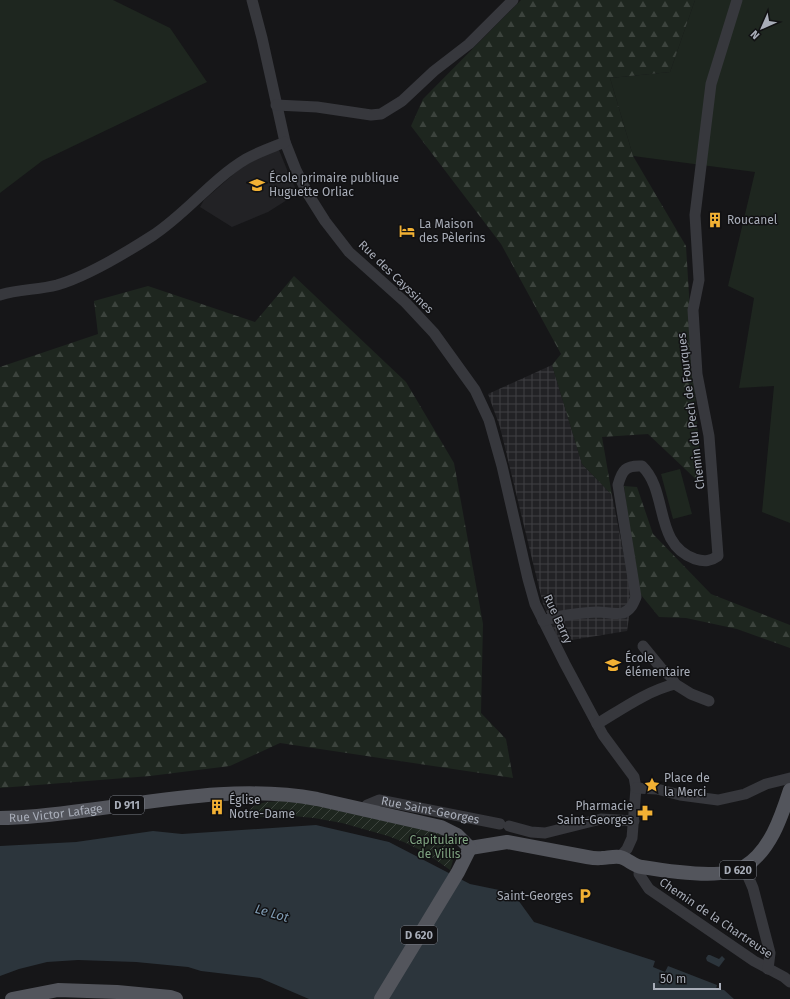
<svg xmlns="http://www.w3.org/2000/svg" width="790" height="999" font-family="'Fira Sans',sans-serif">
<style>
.built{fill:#222225}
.industrial{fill:url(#industrial-grid)}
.grass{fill:#1e261f}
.forest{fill:url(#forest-firs)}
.garden{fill:url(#garden-furrows)}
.water{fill:#2c353c}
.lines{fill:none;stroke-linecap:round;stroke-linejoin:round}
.minor{stroke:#37383d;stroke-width:11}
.major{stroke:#53555c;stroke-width:14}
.labels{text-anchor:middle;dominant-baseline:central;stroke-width:3;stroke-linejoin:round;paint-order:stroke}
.shield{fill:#111113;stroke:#7b7e86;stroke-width:1}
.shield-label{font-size:11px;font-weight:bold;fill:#a8adb8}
.poi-label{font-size:12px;fill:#a8adb8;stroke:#111113;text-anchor:start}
.street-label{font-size:12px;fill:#a8adb8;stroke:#111113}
.park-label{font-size:12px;fill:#7fa381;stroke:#111113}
.water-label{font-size:13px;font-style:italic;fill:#7f9bb3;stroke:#111113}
</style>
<defs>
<pattern id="industrial-grid" width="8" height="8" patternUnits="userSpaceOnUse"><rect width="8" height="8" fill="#222225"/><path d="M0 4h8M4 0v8" fill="none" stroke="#3f3f43"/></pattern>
<pattern id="forest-firs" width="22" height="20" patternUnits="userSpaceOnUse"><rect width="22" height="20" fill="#1e261f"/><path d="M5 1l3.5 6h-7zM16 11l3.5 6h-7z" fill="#3c433d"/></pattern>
<pattern id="garden-furrows" width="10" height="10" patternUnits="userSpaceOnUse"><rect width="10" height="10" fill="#1e261f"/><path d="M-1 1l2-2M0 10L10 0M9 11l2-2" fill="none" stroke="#3c433d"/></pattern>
</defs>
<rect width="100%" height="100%" fill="#161618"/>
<!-- built -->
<path class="built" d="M272,149L279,150L290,177L298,193L268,212L232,227L200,207L204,200L237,171Z"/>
<!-- industrial -->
<path class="industrial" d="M552,365L582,464L612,495L632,596L627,631L559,642L543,604L500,427L488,394Z"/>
<!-- grass -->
<path class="grass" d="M0,0H113L170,28L207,82L42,161L0,193Z
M695,0H790V523L762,512L774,386L739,388L754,298L728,286L755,172L633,156L610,78L670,72Z
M680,469L692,514L673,519L661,474Z"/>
<!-- forest -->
<path class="forest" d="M521,0H695L670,72L610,78L633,156L686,246L696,407L702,485L648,434L602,437L612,495L582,464L552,365L561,354L501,244L411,126L423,99Z
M294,276L406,382L454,463L483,624L481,713L506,739L513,778L280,743L230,766L150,776L0,788V367L98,334L94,301L148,286L255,322Z
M624,486L637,487L653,534L711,594L790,625V648L737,629L686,618L659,617L637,590Z"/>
<!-- garden -->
<path class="garden" d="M282,801L309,804L439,833C456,842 456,854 450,870L426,853L406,843L388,836L342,823L314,818L281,815L246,818V814C255,801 267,802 282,801Z"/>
<!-- water -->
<path class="water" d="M316,825L389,842L470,884L513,893L534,922L655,961L653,967L665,972L668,966L717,985L716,989L724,990L734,999H309L260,978L201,971L188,967L136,962L78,960L47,962L19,969L0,976V846L76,842L153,831L182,834Z
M708,955H710L719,959L722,956L725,959L719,967L707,961L706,958Z"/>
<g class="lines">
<!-- minor -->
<g class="minor">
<path d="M252,0L262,38L285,142L296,170L308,194L325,221L349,252L406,303L434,333L475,390L489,420L502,466L528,579L535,604L565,664L603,735L634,777L636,788L632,838L627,849L620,857"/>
<path d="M276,105L317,107L371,115L381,114L402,101L434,71L469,44L513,0"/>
<path d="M0,295C18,289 38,290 57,285C88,276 124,254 152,236C186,214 211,180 246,159C258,152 273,147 285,142"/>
<path d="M543,621C559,615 580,613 598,612C605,612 616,615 623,613C631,610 633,604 636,597L618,485C622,470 626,465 642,466C669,492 653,544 695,559C705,562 711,561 718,556L709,436L697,374L693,310L699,280L695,215L711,84L737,0"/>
<path d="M643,646L661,668L671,677L675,684"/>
<path d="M597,724C622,709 647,691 675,684L691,694L709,701"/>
<path d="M636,788L657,789L680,795L718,800L745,794L766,784L790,778"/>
<path id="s1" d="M364,811L367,805L379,800L500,824"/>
<path d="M509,826L531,832L545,833L601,819L634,821"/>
<path d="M640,867L639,874L649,889L754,961L784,977L790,982"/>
<path d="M744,867L753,888L770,953L768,969"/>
</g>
<!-- major -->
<g class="major">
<path id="s2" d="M0,818C29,818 59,814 88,810C164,800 240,785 317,799L441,827L457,835L470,848"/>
<path d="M470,848L507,842L587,857C592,858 597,859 602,858C607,858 614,856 620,857C628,859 634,866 642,867C666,871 724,880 744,867C770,851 781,818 790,790"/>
<path d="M12,999L58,990L117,992L170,997L176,999"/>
<path d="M381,999L458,872L470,848"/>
</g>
</g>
<!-- icons -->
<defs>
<symbol id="school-bare" viewBox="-9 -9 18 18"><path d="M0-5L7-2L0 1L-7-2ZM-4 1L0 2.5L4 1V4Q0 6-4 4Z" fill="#f2b134" stroke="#111113" stroke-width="2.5" paint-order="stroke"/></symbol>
<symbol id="building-bare" viewBox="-9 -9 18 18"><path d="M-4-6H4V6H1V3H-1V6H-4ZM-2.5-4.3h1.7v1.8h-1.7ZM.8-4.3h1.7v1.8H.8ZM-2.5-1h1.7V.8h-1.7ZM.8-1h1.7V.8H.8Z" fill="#f2b134" stroke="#111113" stroke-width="2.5" paint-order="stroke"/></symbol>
<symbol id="hotel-bare" viewBox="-9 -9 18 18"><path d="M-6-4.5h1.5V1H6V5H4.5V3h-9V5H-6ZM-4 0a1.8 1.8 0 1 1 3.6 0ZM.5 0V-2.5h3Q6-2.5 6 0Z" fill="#f2b134" stroke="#111113" stroke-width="2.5" paint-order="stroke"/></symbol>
<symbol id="sight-bare" viewBox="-9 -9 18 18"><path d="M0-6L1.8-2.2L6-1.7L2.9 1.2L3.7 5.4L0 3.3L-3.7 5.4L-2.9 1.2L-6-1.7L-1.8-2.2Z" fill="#f2b134" stroke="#111113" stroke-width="2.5" paint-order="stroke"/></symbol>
<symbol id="pharmacy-bare" viewBox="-9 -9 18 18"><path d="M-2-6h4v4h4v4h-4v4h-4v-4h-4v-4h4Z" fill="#f2b134" stroke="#111113" stroke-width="2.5" paint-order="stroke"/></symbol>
<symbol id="parking-bare" viewBox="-9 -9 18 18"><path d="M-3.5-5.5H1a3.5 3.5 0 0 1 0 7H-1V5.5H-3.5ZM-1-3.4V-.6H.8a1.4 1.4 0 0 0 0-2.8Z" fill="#f2b134" stroke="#111113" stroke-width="2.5" paint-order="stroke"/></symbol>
</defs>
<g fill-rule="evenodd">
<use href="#school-bare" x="246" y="174" width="22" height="22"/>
<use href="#building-bare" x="704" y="209" width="22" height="22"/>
<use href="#hotel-bare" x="396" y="220" width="22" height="22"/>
<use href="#school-bare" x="602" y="654" width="22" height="22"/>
<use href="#sight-bare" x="641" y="774" width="22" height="22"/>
<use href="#building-bare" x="206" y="796" width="22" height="22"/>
<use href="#pharmacy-bare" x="634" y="802" width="22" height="22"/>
<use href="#parking-bare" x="574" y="885" width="22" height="22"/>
</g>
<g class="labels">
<!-- shield labels -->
<g class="shield">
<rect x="110" y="796" width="34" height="18" rx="3"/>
<rect x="720" y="861" width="36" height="18" rx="3"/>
<rect x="401" y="926" width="36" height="18" rx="3"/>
</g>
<g class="shield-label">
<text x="127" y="805">D 911</text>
<text x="738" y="870">D 620</text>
<text x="419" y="935">D 620</text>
</g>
<!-- poi labels -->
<g class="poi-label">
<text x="269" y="178">École primaire publique<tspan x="269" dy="14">Huguette Orliac</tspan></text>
<text x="727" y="220">Roucanel</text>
<text x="419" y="224">La Maison<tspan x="419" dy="14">des Pèlerins</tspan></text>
<text x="625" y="658">École<tspan x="625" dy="14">élémentaire</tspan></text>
<text x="664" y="778">Place de<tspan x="664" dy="14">la Merci</tspan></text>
<text x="229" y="800">Église<tspan x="229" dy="14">Notre-Dame</tspan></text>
<text x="633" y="806" text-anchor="end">Pharmacie<tspan x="633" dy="14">Saint-Georges</tspan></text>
<text x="573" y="896" text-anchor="end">Saint-Georges</text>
</g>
<!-- street labels -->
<g class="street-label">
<text transform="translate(396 277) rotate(44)">Rue des Cayssines</text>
<text transform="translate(691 411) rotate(-97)">Chemin du Pech de Fourques</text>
<text transform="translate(558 619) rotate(65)">Rue Barry</text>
<text stroke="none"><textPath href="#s1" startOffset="72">Rue Saint-Georges</textPath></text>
<text stroke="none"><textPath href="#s2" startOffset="56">Rue Victor Lafage</textPath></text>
<text transform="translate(716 918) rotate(34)">Chemin de la Chartreuse</text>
</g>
<!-- park labels -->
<g class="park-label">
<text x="439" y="840">Capitulaire<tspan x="439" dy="14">de Villis</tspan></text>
</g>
<!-- water labels -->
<g class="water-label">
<text transform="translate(272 913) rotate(16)">Le Lot</text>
</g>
</g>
<!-- north arrow -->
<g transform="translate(762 28) rotate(225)" stroke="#111113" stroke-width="3" paint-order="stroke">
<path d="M0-3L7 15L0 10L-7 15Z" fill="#a8adb8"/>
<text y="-6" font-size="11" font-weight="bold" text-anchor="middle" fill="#a8adb8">N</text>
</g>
<!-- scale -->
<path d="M654 983v6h66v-6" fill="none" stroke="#a8adb8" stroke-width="2"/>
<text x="660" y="983" font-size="12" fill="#a8adb8" stroke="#111113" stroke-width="3" paint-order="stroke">50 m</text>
</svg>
